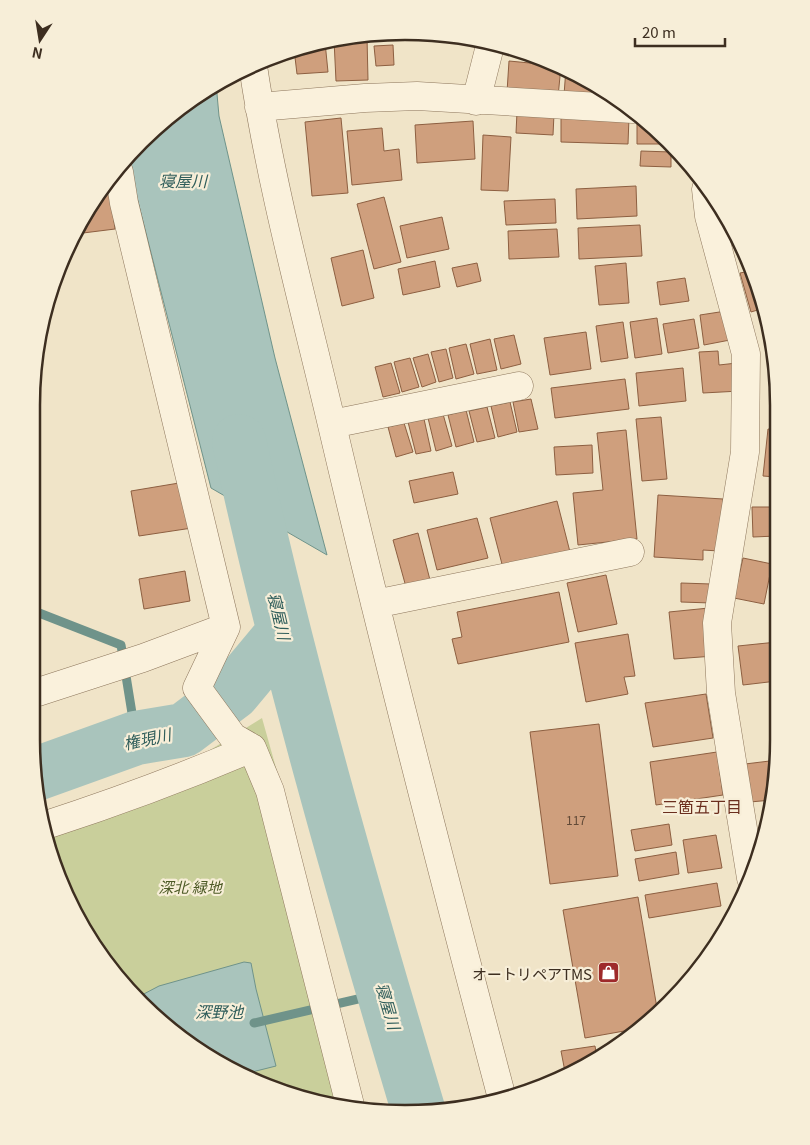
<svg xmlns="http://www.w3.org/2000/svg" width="810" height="1145" font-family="Georgia,'Noto Sans JP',serif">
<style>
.green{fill:#c9cf9b}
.water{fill:#a9c4bc;stroke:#6f938a}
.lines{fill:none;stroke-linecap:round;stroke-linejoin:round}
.stream{stroke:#6f938a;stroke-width:9}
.river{stroke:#a9c4bc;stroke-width:54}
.building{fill:#cf9f7d;stroke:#8d5f41}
.minor-casing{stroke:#8d765c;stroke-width:29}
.minor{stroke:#faf1dc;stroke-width:28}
.labels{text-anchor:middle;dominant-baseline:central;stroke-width:4.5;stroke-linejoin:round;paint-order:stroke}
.number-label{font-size:12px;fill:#624a37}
.park-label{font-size:15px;font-style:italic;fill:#4d5a26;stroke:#f7eed8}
.poi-label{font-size:15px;fill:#3d2e20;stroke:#f7eed8;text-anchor:end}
.water-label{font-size:16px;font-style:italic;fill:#2f5d5a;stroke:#f7eed8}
.neighbourhood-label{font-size:16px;fill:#6b2e1e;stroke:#f7eed8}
.rim{fill:none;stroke:#3d2e20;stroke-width:2.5}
</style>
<rect width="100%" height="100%" fill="#f0e4c8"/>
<!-- green -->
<path class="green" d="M262,718L287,807L356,1111L262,1085L159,1021L94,947L44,837L189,763Z"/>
<!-- water -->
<path class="water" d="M216,83L219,116L275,358L327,555L211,488L133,182L129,160L158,124Z
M244,962L251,963L256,989L276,1066L244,1074L159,1021L138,997L159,986Z"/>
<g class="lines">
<!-- stream -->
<path class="stream" d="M34,611L121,645L136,738
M254,1023L384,993"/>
<!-- river -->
<path class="river" d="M239,441C288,666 352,888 418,1109
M36,774L136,738L184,730L233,693L283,633"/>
</g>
<!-- building -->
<path class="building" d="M367,37L368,80L336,81L334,40Z
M325,42L328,72L297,74L294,49Z
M393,45L394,65L376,66L374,46Z
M509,61L561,66L558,97L507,92Z
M566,68L597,86L596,97L564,95Z
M517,112L554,114L553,135L516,133Z
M561,115L629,117L628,144L561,142Z
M341,118L348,193L312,196L305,122Z
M473,121L475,159L417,163L415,125Z
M637,121H646L671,144H637Z
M382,128L384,151L399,149L402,180L352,185L347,131Z
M483,135L511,137L508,191L481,190Z
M641,151L671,152V167L640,166Z
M109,185L115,229L75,234L81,218Z
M636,186L637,216L577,219L576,189Z
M384,197L401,262L374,269L357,204Z
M555,199L556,223L506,225L504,201Z
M442,217L449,249L407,258L400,226Z
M640,225L642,256L579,259L578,228Z
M557,229L559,257L509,259L508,231Z
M742,245L748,264L742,266L736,246Z
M363,250L374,298L342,306L331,258Z
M435,261L440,287L403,295L398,269Z
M477,263L481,281L457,287L452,268Z
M626,263L629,303L599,305L595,266Z
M750,271L761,309L751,312L740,273Z
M685,278L689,301L660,305L657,282Z
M726,311L730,340L704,345L700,315Z
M657,318L662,354L635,358L630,322Z
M694,319L699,348L668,353L663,324Z
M623,322L628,358L601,362L596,326Z
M586,332L591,369L550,375L544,338Z
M514,335L521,364L501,369L494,339Z
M490,339L497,370L477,374L470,344Z
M466,344L474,374L456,379L449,348Z
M446,349L453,378L439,382L431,352Z
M718,351L719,365L737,363L740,391L703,393L699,352Z
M428,354L436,382L422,387L413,358Z
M410,358L419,387L402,392L394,362Z
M391,363L400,393L383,397L375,367Z
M683,368L686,401L639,406L636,373Z
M625,379L629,409L555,418L551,388Z
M531,399L538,429L519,432L513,402Z
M510,402L517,432L498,437L491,406Z
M487,407L495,438L477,442L469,411Z
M466,410L474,442L456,447L448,415Z
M443,414L452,446L436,451L428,418Z
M661,417L667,479L642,481L636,419Z
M424,419L431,451L416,454L408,422Z
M404,423L413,452L396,457L388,427Z
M768,429L776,430V477L763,476Z
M626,430L637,539L578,545L573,493L603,490L597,433Z
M592,445L593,473L556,475L554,447Z
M453,472L458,494L414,503L409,481Z
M185,482L192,528L139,536L131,491Z
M658,495L723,499L719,551L703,550V560L654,557Z
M557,501L570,552L503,568L490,518Z
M752,507H776L777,536L753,537Z
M477,518L488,558L437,570L427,530Z
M418,533L430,580L406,587L393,540Z
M743,558L772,564L764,604L734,598Z
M185,571L190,601L144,609L139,579Z
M606,575L617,624L578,632L567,583Z
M681,583L711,584V603L681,602Z
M559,592L569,642L458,664L452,639L462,637L457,612Z
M709,608L714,656L674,659L669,612Z
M628,634L635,676L624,677L628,694L586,702L575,643Z
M777,642V681L743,685L738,646Z
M706,694L713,738L653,747L645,703Z
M599,724L618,876L550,884L530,732Z
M717,752L723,795L656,805L650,762Z
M778,760L772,800L750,802L745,764Z
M669,824L672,845L635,851L631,830Z
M716,835L722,868L688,873L683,840Z
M676,852L679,874L639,881L635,859Z
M717,883L721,906L649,918L645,895Z
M638,897L658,1014L641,1028L585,1038L563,910Z
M595,1046L597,1058L566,1077L561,1051Z"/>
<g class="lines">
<defs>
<path id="minor" d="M253,66C271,187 304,306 332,425C385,651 443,875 502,1098
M476,101L491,42
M259,107L365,98L417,96L633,109
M119,172L124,203L226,627L197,688L233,737L252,748L270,791L351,1109
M706,189L709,216L746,354L745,452L717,623L721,693L751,878
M332,424L519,386
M375,604L630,552
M32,694L143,658L226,627
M43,826C114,803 184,777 252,748"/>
</defs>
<!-- minor casing -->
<use href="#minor" class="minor-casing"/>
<!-- minor -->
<use href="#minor" class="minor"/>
</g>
<!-- icons -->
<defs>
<symbol id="shop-square" viewBox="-11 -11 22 22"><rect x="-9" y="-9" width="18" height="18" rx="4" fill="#9e2a2b" stroke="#f7eed8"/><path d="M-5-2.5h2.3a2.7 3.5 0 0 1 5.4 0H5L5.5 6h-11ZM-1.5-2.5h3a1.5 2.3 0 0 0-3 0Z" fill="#fff"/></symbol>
</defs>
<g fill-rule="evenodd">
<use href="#shop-square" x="596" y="960" width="25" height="25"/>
</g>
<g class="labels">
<!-- number labels -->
<g class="number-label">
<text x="576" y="819">117</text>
</g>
<!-- park labels -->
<g class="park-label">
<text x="190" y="886">深北 緑地</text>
</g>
<!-- poi labels -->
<g class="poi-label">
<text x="592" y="973">オートリペアTMS</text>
</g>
<!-- water labels -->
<g class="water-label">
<text x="183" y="180">寝屋川</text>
<text transform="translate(280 616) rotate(77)">寝屋川</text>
<text transform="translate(147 738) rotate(-12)">権現川</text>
<text transform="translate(389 1006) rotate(74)">寝屋川</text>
<text x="219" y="1011">深野池</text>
</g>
<!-- neighbourhood labels -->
<g class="neighbourhood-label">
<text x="702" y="806">三箇五丁目</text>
</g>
</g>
<!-- crop -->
<path d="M0 0H810V1145H0ZM405 40H405A365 365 0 0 1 770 405V740A365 365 0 0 1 405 1105H405A365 365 0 0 1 40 740V405A365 365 0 0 1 405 40Z" fill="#f7eed8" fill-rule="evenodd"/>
<path class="rim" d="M405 40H405A365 365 0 0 1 770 405V740A365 365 0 0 1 405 1105H405A365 365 0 0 1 40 740V405A365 365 0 0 1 405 40Z"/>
<!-- north arrow -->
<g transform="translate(40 40) rotate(192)" stroke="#f7eed8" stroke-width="4" paint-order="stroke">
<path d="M0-4L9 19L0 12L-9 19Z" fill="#3d2e20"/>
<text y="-8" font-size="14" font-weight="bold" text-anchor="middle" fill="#3d2e20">N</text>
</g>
<!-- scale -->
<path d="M635 38v8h90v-8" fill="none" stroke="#3d2e20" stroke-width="2.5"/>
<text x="642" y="38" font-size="15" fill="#3d2e20" stroke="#f7eed8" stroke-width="4" paint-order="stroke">20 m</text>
</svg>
